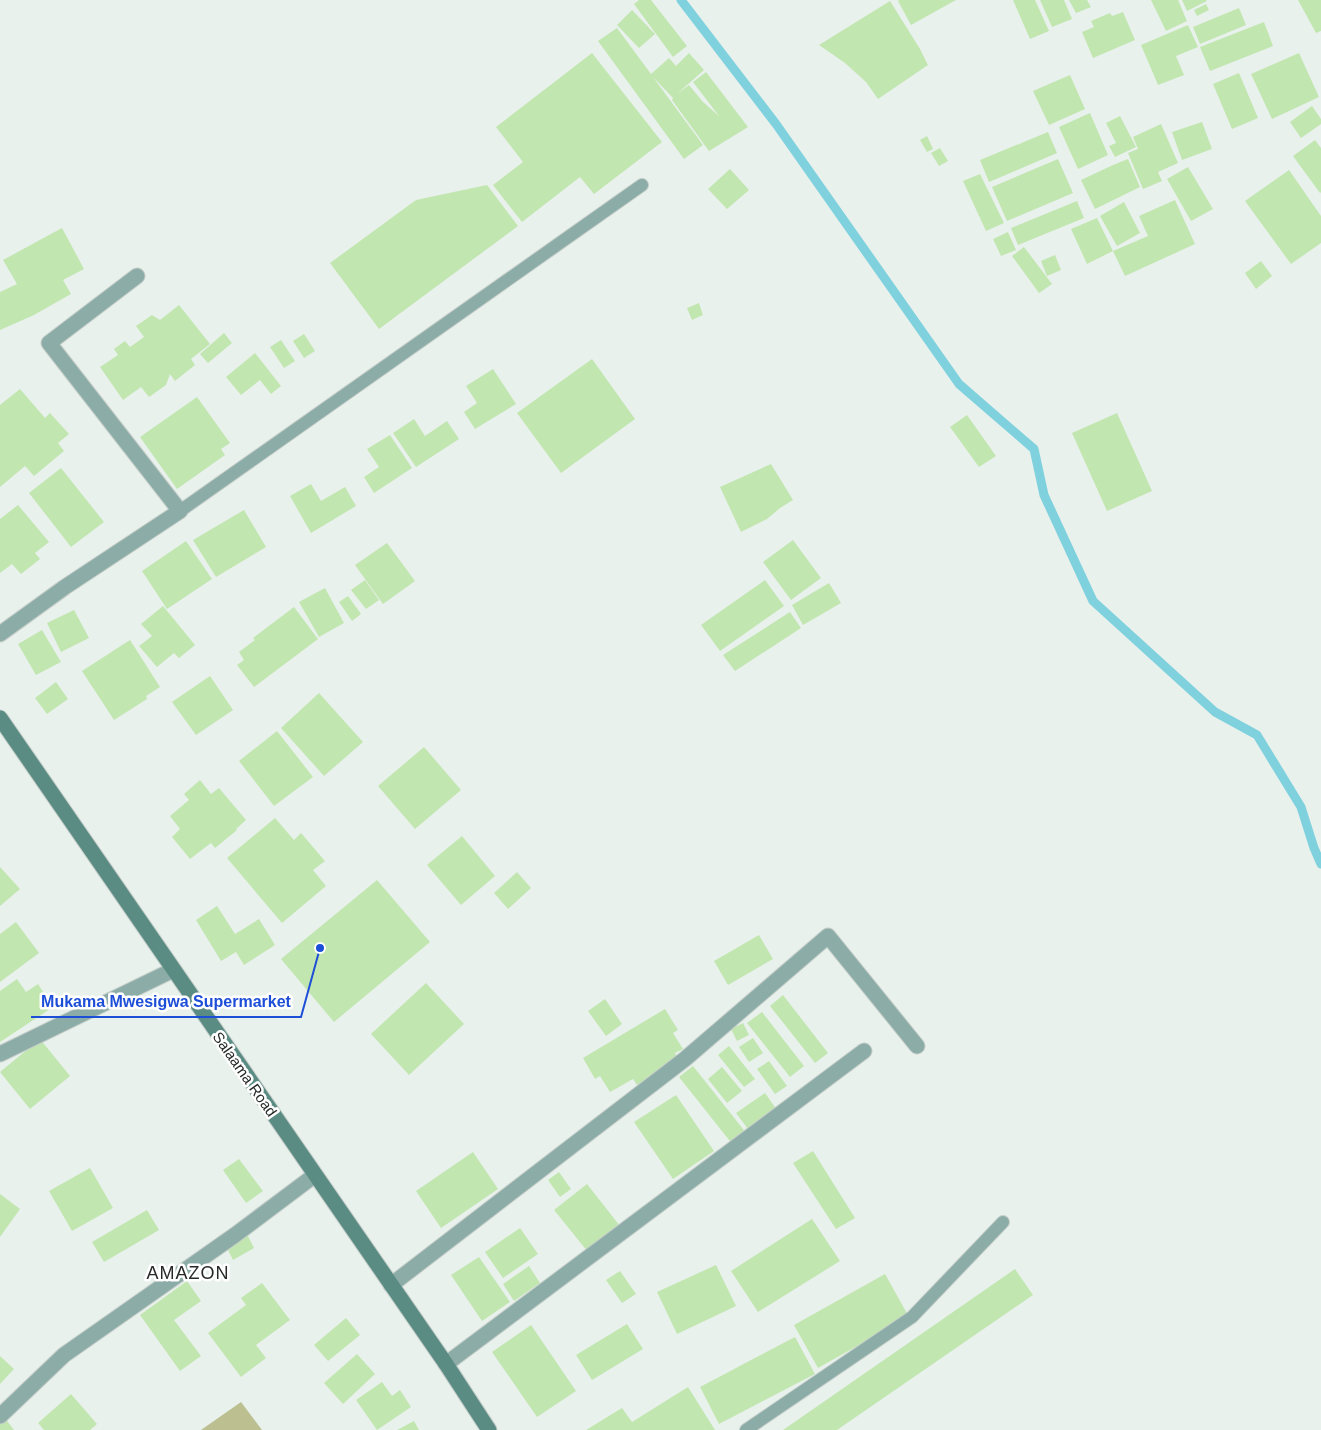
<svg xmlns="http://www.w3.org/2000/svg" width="1321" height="1430" font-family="Arial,sans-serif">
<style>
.green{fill:#bcbf90}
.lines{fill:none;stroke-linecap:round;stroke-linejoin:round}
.stream{stroke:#80d1de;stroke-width:9}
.building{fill:#c2e6b0}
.lane-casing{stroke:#c5cdc9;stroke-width:14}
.street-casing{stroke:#c5cdc9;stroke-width:17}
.secondary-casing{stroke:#c5cdc9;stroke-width:17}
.lane{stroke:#8caca7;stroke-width:12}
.street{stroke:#8caca7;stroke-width:15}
.secondary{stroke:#5a8c84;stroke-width:15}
.labels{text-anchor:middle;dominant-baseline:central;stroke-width:5;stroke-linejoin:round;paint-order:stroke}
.street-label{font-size:15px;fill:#262927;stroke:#fff}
.quarter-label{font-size:18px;letter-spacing:1px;fill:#262927;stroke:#fff}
.leader{fill:none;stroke:#1d4ed8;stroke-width:2}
.callout-dot{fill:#1d4ed8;stroke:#fff;stroke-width:2}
.callout-label{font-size:16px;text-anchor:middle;font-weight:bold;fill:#1d4ed8;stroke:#fff;stroke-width:5;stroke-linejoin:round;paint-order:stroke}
</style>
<rect width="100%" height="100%" fill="#e8f1ec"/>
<!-- green -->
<path class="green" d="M241,1402L262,1430H201Z"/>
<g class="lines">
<!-- stream -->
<path class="stream" d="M681,0L776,124L959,384L1034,449L1044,495L1093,601L1215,712L1257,735L1301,807L1314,848L1321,864"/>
</g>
<!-- building -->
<path class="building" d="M639,0H651L687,46L673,57L634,4Z
M899,0H956L911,25L898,1Z
M1013,0H1035L1049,31L1030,39Z
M1040,0H1064L1072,19L1052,27Z
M1069,0H1087L1091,7L1076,13Z
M1151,0H1178L1187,21L1166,31Z
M1182,0H1206L1207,1L1187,11Z
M1298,0H1321V31L1316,33Z
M890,1L920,49L928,65L878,99L866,82L845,63L819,45Z
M1206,4L1209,10L1197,16L1194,10Z
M1239,8L1246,25L1200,44L1193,27Z
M632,10L655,34L639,48L617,25Z
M1123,12L1135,40L1093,58L1082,32L1094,27L1091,21L1110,13L1112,16Z
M1264,22L1273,46L1210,71L1200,47Z
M1188,25L1198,47L1176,56L1184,75L1158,85L1141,45Z
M617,28L651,74L669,58L676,66L689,53L704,70L677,94L689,85L703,102L719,116L693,82L706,72L748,127L709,151L672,100L673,98L653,77L703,145L684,159L598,41Z
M592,53L662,142L594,194L580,177L522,222L493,185L523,162L496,127Z
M1299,53L1319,97L1272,119L1251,74Z
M1239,73L1258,118L1232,129L1213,84Z
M1070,75L1085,109L1049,125L1033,91Z
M1312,106L1321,119V124L1301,138L1290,122Z
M1090,113L1108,155L1078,169L1059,127Z
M1120,116L1136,147L1115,157L1109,146L1116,143L1106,123Z
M1202,122L1212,149L1182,160L1172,132Z
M1161,124L1178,163L1158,172L1162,181L1143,189L1128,153L1138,149L1133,137Z
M1048,132L1057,153L989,182L980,160Z
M927,136L933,149L927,152L920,140Z
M1315,140L1321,148V192L1320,193L1293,156Z
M940,148L948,161L939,166L931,153Z
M1058,159L1073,193L1007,221L992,187Z
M1128,159L1140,187L1095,209L1081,180L1113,165Z
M1188,167L1213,209L1191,221L1167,179Z
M730,169L749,190L727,209L708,189Z
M1289,170L1321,216V243L1291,264L1245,201Z
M980,174L1004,223L986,231L963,181Z
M487,185L518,226L379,329L330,263L416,200Z
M1175,200L1195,244L1125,276L1113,251L1148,236L1139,216Z
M1077,201L1084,218L1018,245L1011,228Z
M1124,202L1140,233L1117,246L1100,216Z
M1097,218L1113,251L1087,264L1071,229Z
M62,228L84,269L63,280L71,294L34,315L0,330V292L17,284L3,260Z
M1008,232L1016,250L1001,256L993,239Z
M1024,247L1052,284L1039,293L1012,256Z
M1055,255L1061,270L1047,276L1041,261Z
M1261,261L1272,276L1256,289L1245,273Z
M699,303L703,315L692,320L687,308Z
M179,305L210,344L191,359L195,365L175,381L170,374L166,385L149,397L141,387L123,400L100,367L118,355L114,349L125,341L130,347L144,337L136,326L152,315L160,320Z
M224,333L232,343L208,363L200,354Z
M304,334L315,351L304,358L293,341Z
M281,340L295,361L284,368L270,347Z
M255,353L281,386L271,394L260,380L241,395L226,377Z
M592,359L635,419L561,473L517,413Z
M493,369L516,404L475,429L464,412L477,403L466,386Z
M20,389L45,418L50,413L69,434L58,443L64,451L34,476L25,466L0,487V405Z
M197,397L230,443L221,449L225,455L177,489L140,437Z
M1117,413L1152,491L1107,511L1072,433Z
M967,415L996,456L979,467L950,427Z
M414,419L425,436L447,421L459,439L416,467L393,433Z
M390,435L412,468L374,493L364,477L379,467L367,449Z
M771,464L793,500L780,508L767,519L741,532L720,487Z
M61,468L104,522L71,547L29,493Z
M311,484L321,501L345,487L356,506L311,533L290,496Z
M18,505L49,542L35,553L40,559L21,574L12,564L0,573V519Z
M244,510L266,547L216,577L193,540Z
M793,540L821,578L791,600L763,562Z
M186,541L212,579L167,609L142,571Z
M387,543L415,581L383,604L355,565Z
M365,580L379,600L366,609L351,590Z
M765,580L784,606L720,651L701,625Z
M829,583L841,603L803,625L792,605Z
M325,588L344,623L319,637L299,602Z
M348,596L361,614L352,621L339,602Z
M163,606L195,645L179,658L174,653L157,667L139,646L152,636L141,624Z
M294,607L318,639L254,687L237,665L244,660L239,652L255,640L253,638Z
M74,610L89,638L61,652L47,623Z
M790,612L801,628L735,671L723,655Z
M42,630L61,662L36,675L18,644Z
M130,640L160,687L146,696L147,699L114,720L82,671Z
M210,676L233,710L196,735L172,702Z
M56,682L68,699L47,714L35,698Z
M319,693L363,742L324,776L281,728Z
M277,731L313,777L274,806L239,761Z
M424,747L461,790L415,829L378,786Z
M200,780L211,794L219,788L246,820L236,829L237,830L215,848L211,843L190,859L172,837L180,829L170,816L189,800L184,794Z
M275,818L294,840L301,833L325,861L313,870L326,886L282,923L227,858Z
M462,836L495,876L461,905L427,865Z
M0,867L20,889L0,906Z
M517,872L531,888L508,909L494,893Z
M377,880L430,942L334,1022L281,959Z
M217,906L235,934L259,919L275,945L244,965L236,952L221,961L196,920Z
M16,922L39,953L0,982V934Z
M759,935L773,959L728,985L714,961Z
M17,979L26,992L38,984L53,1007L0,1042V991Z
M426,983L464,1024L409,1075L371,1034Z
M783,995L828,1053L815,1063L770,1006Z
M605,999L622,1024L606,1036L588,1011Z
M665,1009L678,1030L673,1033L683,1049L675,1053L679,1061L637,1085L633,1079L610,1092L600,1076L595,1079L583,1058Z
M762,1012L804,1066L790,1077L747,1023Z
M743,1023L749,1035L737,1041L731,1029Z
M753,1038L763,1053L749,1062L739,1047Z
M40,1039L70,1076L30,1109L0,1072Z
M729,1046L755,1079L744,1087L718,1055Z
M769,1061L787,1086L775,1094L757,1069Z
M693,1066L747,1134L733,1145L679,1077Z
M722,1067L742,1091L727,1103L708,1079Z
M765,1093L777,1110L748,1129L736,1113Z
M676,1095L714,1151L673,1179L634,1122Z
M813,1151L855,1218L836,1229L793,1163Z
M473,1152L498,1189L441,1228L416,1191Z
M239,1159L263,1191L246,1203L223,1170Z
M90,1168L113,1208L72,1231L49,1191Z
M559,1172L571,1189L560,1197L548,1180Z
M587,1184L620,1226L588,1252L554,1210Z
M0,1194L20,1209L0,1237Z
M147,1210L159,1230L104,1262L92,1242Z
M812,1219L840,1261L758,1312L731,1271Z
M520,1228L538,1254L503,1278L485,1252Z
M247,1234L254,1248L233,1260L226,1246Z
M479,1257L510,1302L482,1321L451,1275Z
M716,1265L736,1306L677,1334L657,1292Z
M529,1266L540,1283L514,1301L503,1284Z
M1015,1269L1033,1295L837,1430H783Z
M620,1271L636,1294L622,1303L606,1280Z
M885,1274L909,1317L818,1368L794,1325Z
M187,1281L201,1301L174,1320L201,1356L180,1371L140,1315Z
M262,1283L290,1320L256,1345L266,1358L241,1377L208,1333L246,1305L241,1298Z
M346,1318L360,1335L328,1361L314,1345Z
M627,1324L643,1349L592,1380L576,1355Z
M531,1325L576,1391L537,1417L492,1352Z
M795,1337L815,1374L719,1424L700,1387Z
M357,1354L375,1374L343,1404L324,1383Z
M0,1356L14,1369L0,1384Z
M382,1382L392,1396L400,1390L411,1407L377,1430L356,1400Z
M688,1387L715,1430H586L622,1408L632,1422Z
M71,1394L97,1424L90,1430H44L38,1423Z
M5,1418L14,1430H0V1422Z
M414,1421L419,1430H397Z"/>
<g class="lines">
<defs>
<path id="lane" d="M180,511L642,185
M746,1430L912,1317L1003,1222"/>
<path id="street" d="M0,634L65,587L180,511L49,343L137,276
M0,1054L173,970
M391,1285L685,1059L828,936L917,1046
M446,1364L864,1051
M0,1416L64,1355L235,1235L315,1175"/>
<path id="secondary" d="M0,718L446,1364L489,1430"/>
</defs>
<!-- lane casing -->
<use href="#lane" class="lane-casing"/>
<!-- street casing -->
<use href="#street" class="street-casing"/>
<!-- secondary casing -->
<use href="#secondary" class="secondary-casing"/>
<!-- lane -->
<use href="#lane" class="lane"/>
<!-- street -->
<use href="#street" class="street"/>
<!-- secondary -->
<use href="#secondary" class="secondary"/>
</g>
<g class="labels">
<!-- street labels -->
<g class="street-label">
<text transform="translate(245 1074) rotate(55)">Salaama Road</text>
</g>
<!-- quarter labels -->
<g class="quarter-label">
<text x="188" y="1273">AMAZON</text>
</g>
</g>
<!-- callouts -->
<path class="leader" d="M320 948L301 1017H31"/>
<circle class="callout-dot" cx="320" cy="948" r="5"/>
<g class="callout-label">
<text x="166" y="1007">Mukama Mwesigwa Supermarket</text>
</g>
</svg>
